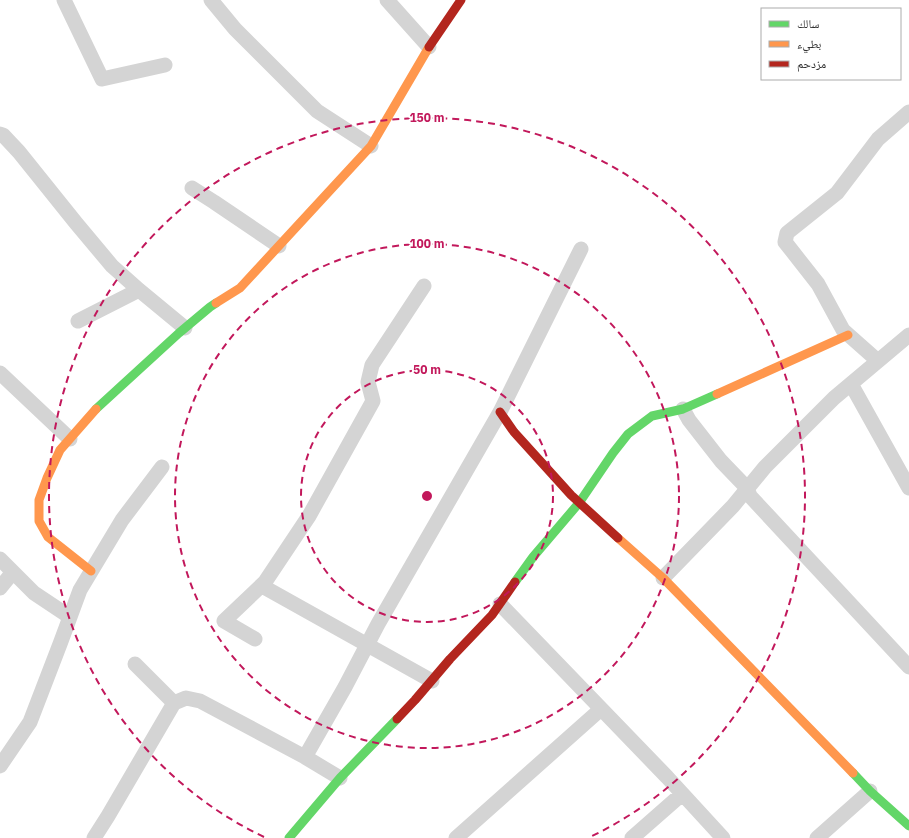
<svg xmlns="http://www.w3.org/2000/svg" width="909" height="838" font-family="'IBM Plex Sans','Noto Naskh Arabic',sans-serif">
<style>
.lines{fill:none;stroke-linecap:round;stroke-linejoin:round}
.street{stroke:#d4d4d4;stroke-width:15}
.fast{stroke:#63d668;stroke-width:9}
.slow{stroke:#ff974d;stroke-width:9}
.jam{stroke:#b3261e;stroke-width:9}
.ring{fill:none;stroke:#c2185b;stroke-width:2;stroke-dasharray:7 5}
.centre{fill:#c2185b;stroke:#fff;stroke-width:2}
.ring-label{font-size:12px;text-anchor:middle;font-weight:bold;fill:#c2185b;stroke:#fff;stroke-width:4;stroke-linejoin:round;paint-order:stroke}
</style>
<rect width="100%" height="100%" fill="#fff"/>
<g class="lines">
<!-- street -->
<path class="street" d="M64,0L102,79L165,65
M211,0L235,29L317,111L371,146
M387,0L429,47
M0,134L3,135L19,152L76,223L112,266L139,290L185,328
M192,188L214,202L279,246
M78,321L139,290
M878,361L843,330L818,284L785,242L787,233L837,193L878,139L909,112
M0,373L70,439
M851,384L909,488
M683,409L689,420L721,461L747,488L750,496L909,667
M0,559L34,593L70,617
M663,578L733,506L765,467L834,398L909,335
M262,586L432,681
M0,588L13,572
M500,604L667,777L723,838
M255,639L224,621L265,582L309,516L373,401L368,382L372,365L424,286
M135,664L174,703
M305,757L345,687L378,624L500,412L581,249
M0,766L30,722L60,644L80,590L122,520L162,467
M94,838L108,816L174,703L186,698L200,701L305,757L340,778
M456,838L601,709
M632,838L682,794
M817,838L870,791"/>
<!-- fast -->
<path class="fast" d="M96,409L179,333L210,307L216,303
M515,582L533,557L579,503L613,453L628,434L652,416L683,409L717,394
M853,773L870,791L909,826
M289,838L340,778L397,719"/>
<!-- slow -->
<path class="slow" d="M216,303L240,288L371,146L429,47
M717,394L848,335
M618,538L663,578L853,773
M91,571L48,537L39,521V500L47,478L60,450L96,409"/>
<!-- jam -->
<path class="jam" d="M429,47L461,0
M500,412L514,432L571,495L618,538
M397,719L415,700L450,659L492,615L515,582"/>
</g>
<!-- distance rings -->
<g class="ring">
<circle cx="427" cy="496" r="126"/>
<circle cx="427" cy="496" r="252"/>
<path d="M264 837A378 378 0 1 1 590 837"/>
</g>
<circle cx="427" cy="496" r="6" class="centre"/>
<g class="ring-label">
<text x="427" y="122">150 m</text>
<text x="427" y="248">100 m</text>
<text x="427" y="374">50 m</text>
</g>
<!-- legend -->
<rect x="761" y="8" width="140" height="72" fill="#ffffff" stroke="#acacac"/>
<rect x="769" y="21" width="20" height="6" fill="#63d668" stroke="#acacac"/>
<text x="797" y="28" font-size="12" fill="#303030">سالك</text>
<rect x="769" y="41" width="20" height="6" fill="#ff974d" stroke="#acacac"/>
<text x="797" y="48" font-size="12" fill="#303030">بطيء</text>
<rect x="769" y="61" width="20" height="6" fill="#b3261e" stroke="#acacac"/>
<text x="797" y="68" font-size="12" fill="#303030">مزدحم</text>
</svg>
